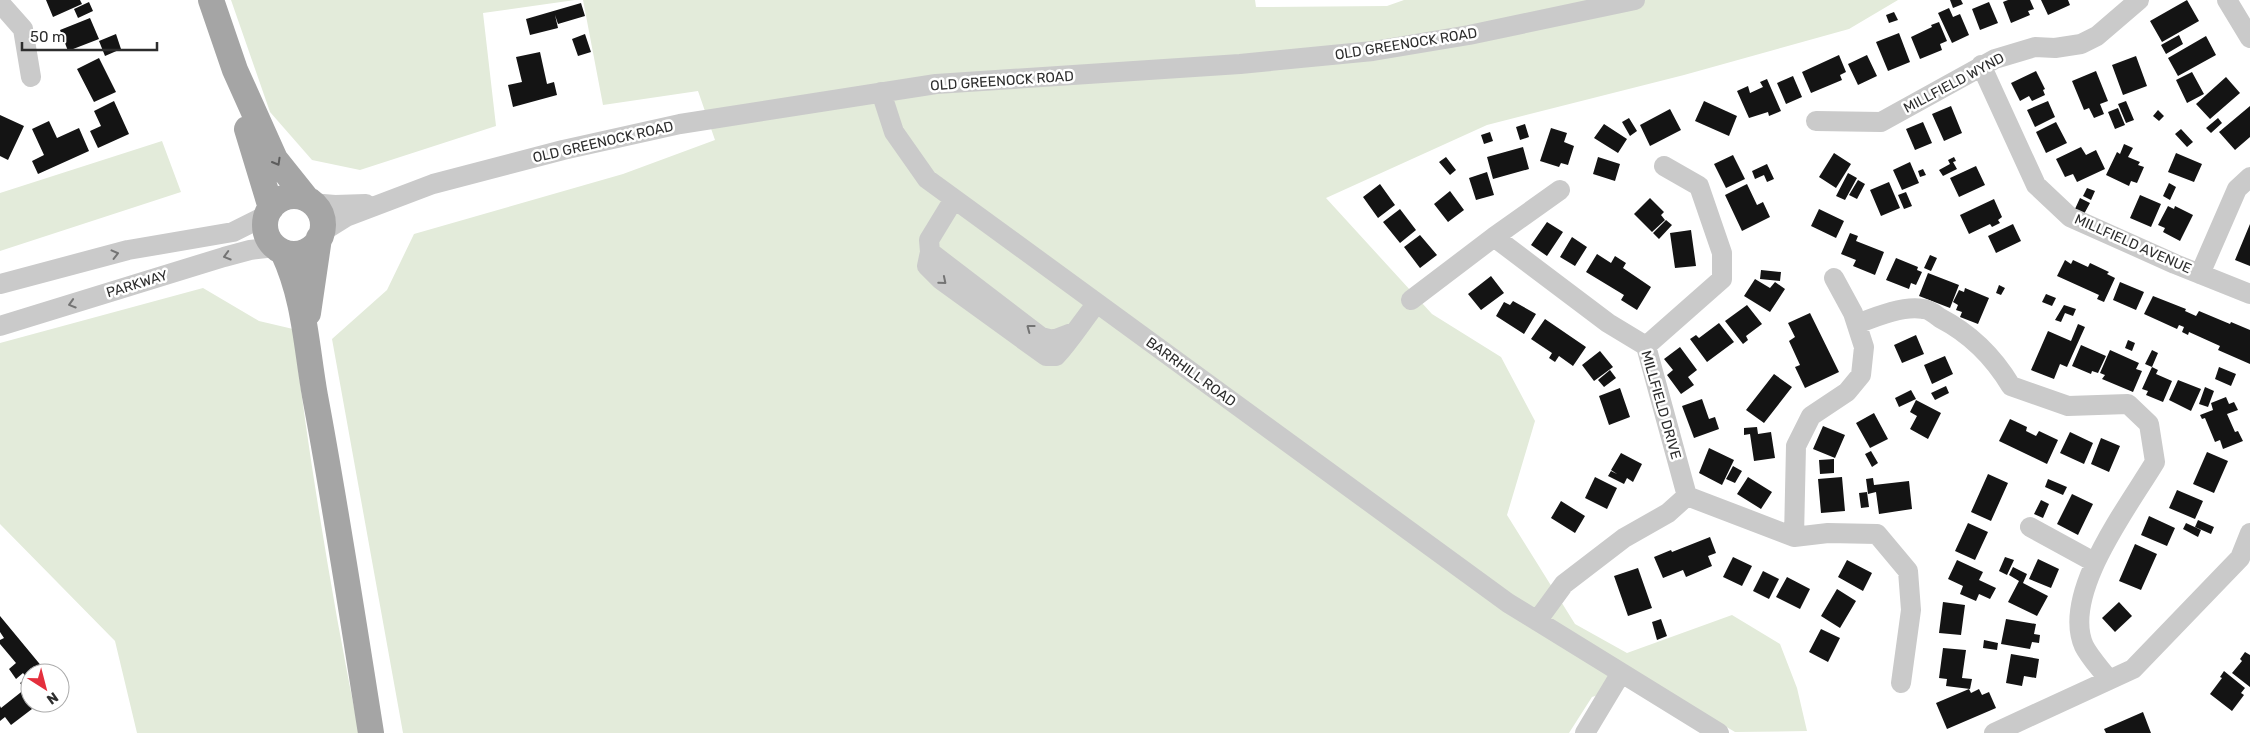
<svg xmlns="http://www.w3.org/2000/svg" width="2250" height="733" font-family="Rubik,sans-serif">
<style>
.green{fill:#e3ebda}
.building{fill:#141414}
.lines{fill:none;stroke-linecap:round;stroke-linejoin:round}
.minor{stroke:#cacaca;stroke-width:20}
.major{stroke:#a5a5a5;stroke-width:26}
.oneway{stroke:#5d5d5d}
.oneway2{stroke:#747474}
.labels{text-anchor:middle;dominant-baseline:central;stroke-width:5;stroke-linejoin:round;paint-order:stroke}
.street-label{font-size:14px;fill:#2d2d2d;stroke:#fff}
</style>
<rect width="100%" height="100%" fill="#fff"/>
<!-- green -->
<path class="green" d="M231,0H575L483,13L496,126L360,170L312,160L270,112Z
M583,0H1255L1256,7L1387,6L1404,0H1898L1849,29L1684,75L1487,125L1326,198L1432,314L1501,357L1535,421L1507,515L1575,624L1627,653L1732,615L1780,644L1797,688L1807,731L1735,732L1648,680L1592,697L1569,733H403L332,339L387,290L414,234L623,174L715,140L698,91L603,105Z
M162,141L181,192L0,251V193Z
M203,288L259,321L293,329C310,465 332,599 359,733H137L115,641L0,524V343Z"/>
<!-- building -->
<path class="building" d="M46,0H80L82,4L53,17Z
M1950,0H1961L1963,4L1953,8Z
M2008,0H2030L2034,9L2028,11L2030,15L2011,23L2003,2Z
M2041,0H2068L2070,5L2048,15Z
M2187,0L2199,21L2162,42L2150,21Z
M89,2L93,11L78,18L74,9Z
M1989,2L1998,23L1980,30L1972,9Z
M581,3L585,16L558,24L555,15L558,28L530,35L526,19Z
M1949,8L1953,17L1960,14L1969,35L1952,43L1938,13Z
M1894,12L1898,20L1889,23L1886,15Z
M90,18L99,39L68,51L60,30Z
M1939,22L1947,41L1940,44L1942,50L1920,59L1911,37L1932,27L1931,25Z
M1899,33L1910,62L1888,71L1876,42Z
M116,34L121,49L105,56L99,41Z
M585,34L591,52L578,56L572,39Z
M2179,35L2183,44L2166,54L2161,45Z
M2206,36L2216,55L2178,76L2168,58Z
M540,52L547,84L554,82L557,95L513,107L508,85L522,82L516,57Z
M1839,55L1846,72L1840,75L1842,80L1811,93L1802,72Z
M1867,55L1877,76L1858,85L1848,64Z
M2136,56L2147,86L2123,95L2112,65Z
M99,58L116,92L94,102L77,69Z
M2036,71L2045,89L2043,90L2045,95L2032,101L2029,96L2020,101L2011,83Z
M2096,71L2108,101L2100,104L2104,114L2094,118L2089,108L2084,110L2072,81Z
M2192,72L2204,94L2187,103L2176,80Z
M1793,76L1802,97L1786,104L1777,83Z
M2226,77L2240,93L2210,119L2196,104Z
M1767,79L1781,111L1769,116L1768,112L1749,118L1737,91L1748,86L1750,93L1763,87L1760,82Z
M114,101L129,134L98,148L90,131L101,126L94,111Z
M1704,101L1737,116L1729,136L1695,121Z
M2048,101L2055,117L2035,127L2027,110Z
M2126,101L2134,120L2126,123L2118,104Z
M1951,106L1962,133L1944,141L1932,114Z
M2250,106V137L2235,150L2219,132Z
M2118,108L2125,125L2115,129L2108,112Z
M1670,109L1681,130L1650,146L1640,125Z
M2158,110L2164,116L2159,121L2153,116Z
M0,115L24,126L8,160L0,156Z
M1629,118L1637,131L1630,136L1622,122Z
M2218,118L2222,123L2211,133L2206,128Z
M49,121L57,138L79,128L89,151L38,174L32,161L44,155L32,129Z
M1923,122L1932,143L1915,150L1906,129Z
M2056,122L2067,143L2046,153L2036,132Z
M1525,124L1529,137L1520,140L1516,127Z
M1604,124L1627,139L1618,153L1594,138Z
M1551,128L1567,133L1564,142L1574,146L1568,165L1561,163L1559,167L1540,161Z
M2181,129L2193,142L2187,147L2175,134Z
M1490,132L1493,141L1484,144L1481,135Z
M2124,144L2133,148L2128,157L2140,162L2138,165L2144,167L2137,183L2131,181L2129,186L2106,175L2117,152L2120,154Z
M1523,147L1529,169L1493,179L1487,157Z
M2081,147L2086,155L2096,150L2105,169L2077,182L2073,174L2065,177L2056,159Z
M1834,153L1851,164L1836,188L1819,177Z
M2176,153L2202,164L2194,182L2168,172Z
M1733,155L1745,179L1726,188L1714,164Z
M1446,157L1456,170L1450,175L1439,162Z
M1598,157L1620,164L1615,181L1593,174Z
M1954,157L1956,161L1953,162L1957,169L1943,176L1939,170L1950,164L1948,160Z
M1910,162L1919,183L1902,190L1893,170Z
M1767,164L1774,179L1767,182L1764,175L1755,179L1752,171Z
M1976,166L1985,185L1959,197L1950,178Z
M1923,169L1926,175L1920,177L1918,171Z
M1487,172L1494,195L1476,200L1469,178Z
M1848,173L1857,178L1845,200L1836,196Z
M1858,180L1865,184L1857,199L1849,195Z
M1889,182L1900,208L1881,216L1870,190Z
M2169,183L2176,187L2170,200L2163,196Z
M1380,184L1395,205L1378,218L1363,197Z
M1747,184L1757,205L1763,202L1770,217L1742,231L1725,195Z
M2087,188L2095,191L2091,200L2083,196Z
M1450,191L1464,210L1448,222L1434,204Z
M1906,192L1912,206L1904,209L1898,195Z
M2140,195L2161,204L2151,227L2130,218Z
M1650,198L1664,212L1661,215L1665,220L1652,232L1634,214Z
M2080,198L2090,203L2084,214L2075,209Z
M1994,199L2002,217L1998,220L2000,223L1992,227L1990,224L1969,234L1960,215Z
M2168,206L2174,209L2175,206L2193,215L2180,241L2163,232L2165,228L2158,225Z
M1400,209L1416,230L1400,243L1383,222Z
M1819,209L1844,221L1836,238L1811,226Z
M1666,220L1672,225L1659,239L1653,233Z
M1547,222L1563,232L1547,256L1531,245Z
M2013,224L2021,241L1996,253L1988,236Z
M2250,224V266L2235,260Z
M1691,230L1696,266L1675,268L1670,233Z
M1850,233L1858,236L1856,241L1884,252L1875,275L1853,266L1856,260L1841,254Z
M1420,235L1437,255L1420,268L1404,247Z
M1572,237L1587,247L1575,266L1560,257Z
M1597,254L1611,263L1615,256L1626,263L1623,268L1651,287L1637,310L1621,300L1624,295L1586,272Z
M1930,255L1937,258L1931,271L1924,268Z
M1896,258L1918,267L1917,270L1922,272L1916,285L1911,283L1909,289L1886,280Z
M2065,260L2071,264L2073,260L2088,267L2090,263L2109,272L2107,274L2115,278L2104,302L2097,299L2099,295L2057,276Z
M1761,270L1781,272L1780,281L1760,279Z
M1928,273L1959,285L1950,308L1919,296Z
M1491,276L1504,293L1481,310L1468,294Z
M1755,279L1770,288L1775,282L1785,289L1770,312L1744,296Z
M2120,282L2144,292L2136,310L2113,300Z
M1999,285L2005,288L2001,295L1996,293Z
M1965,288L1989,298L1978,324L1960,317L1962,312L1956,310L1958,305L1953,302L1959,290L1964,292Z
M2046,294L2056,298L2052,306L2042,302Z
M2153,296L2186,309L2185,311L2196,316L2199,311L2230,324L2231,322L2250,330V364L2218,350L2220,346L2189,332L2188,335L2182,332L2184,327L2179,325L2177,329L2144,314Z
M1513,301L1536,314L1524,334L1496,316L1504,302L1510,305Z
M1747,305L1762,324L1746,336L1748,340L1743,344L1725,321Z
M2064,305L2076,309L2073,316L2065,313L2061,322L2055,320Z
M1810,313L1839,372L1805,388L1795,367L1800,365L1789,341L1795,337L1788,323Z
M1545,319L1586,347L1573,366L1559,356L1555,362L1549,358L1552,353L1531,339Z
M1719,323L1734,342L1707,362L1690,339L1696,335L1699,338Z
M2078,324L2085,327L2067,367L2060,364L2054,379L2031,370L2048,331L2071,341Z
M1916,335L1924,354L1902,363L1894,345Z
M2128,340L2135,343L2132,351L2125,348Z
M2081,345L2106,356L2098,373L2092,371L2091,374L2072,366Z
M1680,347L1697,370L1688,377L1694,385L1681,394L1667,375L1673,370L1664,359Z
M2110,350L2139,363L2136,369L2142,371L2133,392L2102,379L2105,375L2100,373Z
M2152,350L2158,353L2152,367L2145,364Z
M1600,351L1613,367L1594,381L1582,365Z
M1945,356L1953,374L1932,384L1924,365Z
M2152,367L2158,370L2156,374L2172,381L2163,402L2146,395L2148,391L2142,389Z
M2219,367L2236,374L2231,386L2215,379Z
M1610,370L1616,378L1604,387L1598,380Z
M1774,374L1792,387L1764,423L1746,410Z
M2178,380L2201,389L2191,411L2169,400Z
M1946,386L1949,393L1935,400L1931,393Z
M2205,387L2214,391L2208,407L2199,404Z
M1620,388L1630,417L1609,425L1599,396Z
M1911,390L1916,399L1899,407L1895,398Z
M2226,397L2229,404L2234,402L2238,410L2227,414L2235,432L2238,431L2243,441L2223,449L2220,440L2215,442L2205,418L2202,419L2200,415L2213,410L2211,403Z
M1702,399L1709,419L1715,417L1719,429L1694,438L1682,406Z
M1916,400L1941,413L1928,439L1910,429L1917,416L1910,412Z
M1874,413L1888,439L1870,448L1856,423Z
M2010,419L2027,427L2026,431L2036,436L2039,431L2058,440L2047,464L1999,441Z
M1823,426L1845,435L1835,458L1813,449Z
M1757,427L1758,434L1771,432L1775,458L1754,461L1750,434L1744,435V428Z
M2070,432L2093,443L2084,464L2060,453Z
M2101,438L2120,446L2109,472L2091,464Z
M1709,448L1734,460L1722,485L1699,473Z
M1871,451L1878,463L1872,467L1865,454Z
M2207,452L2228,461L2214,493L2193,484Z
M1621,453L1642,464L1633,482L1627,478L1624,484L1608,476L1611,471L1617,474L1611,470Z
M1834,459V473L1820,474L1819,460Z
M1733,466L1742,471L1735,483L1726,479Z
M1988,474L2008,483L1991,521L1971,512Z
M1595,477L1617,488L1607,509L1585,498Z
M1748,477L1772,492L1761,509L1737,494Z
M1842,477L1845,511L1821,513L1818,479Z
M1873,478L1874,485L1909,481L1912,509L1879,514L1876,492L1868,494L1866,479Z
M2048,479L2067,487L2063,495L2045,487Z
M2177,490L2203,501L2195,519L2169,508Z
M1867,492L1869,507L1861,508L1859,493Z
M2072,494L2093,504L2078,535L2057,524Z
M2041,500L2049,504L2043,518L2034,514Z
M1561,501L1585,516L1575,533L1551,518Z
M2149,516L2175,528L2167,546L2141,535Z
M2198,520L2214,527L2211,534L2195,527Z
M1968,523L1988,532L1975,560L1955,551Z
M2186,523L2201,530L2198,537L2183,529Z
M1710,537L1716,553L1708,556L1712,566L1686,577L1683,570L1663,578L1654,557L1671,550L1672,552Z
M2135,544L2157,554L2141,590L2119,581Z
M1733,557L1752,566L1742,586L1723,577Z
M2005,557L2014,560L2007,575L1999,571Z
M2038,559L2059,569L2051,588L2029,579Z
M1847,560L1872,573L1863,591L1838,577Z
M1957,560L1983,572L1979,580L1996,588L1990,599L1979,594L1976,601L1960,594L1963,586L1948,579Z
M2013,567L2027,574L2023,583L2048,596L2037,616L2008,602L2019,581L2009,575Z
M1638,568L1652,608L1628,616L1614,576Z
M1763,571L1779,579L1769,599L1753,591Z
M1787,577L1810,589L1800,609L1776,597Z
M1837,589L1856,601L1840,628L1821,616Z
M1943,602L1965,605L1961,635L1939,633Z
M2119,602L2132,616L2115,632L2102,618Z
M0,616L43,668L36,673H30V702L28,703L32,709L11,725L5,717L0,721V706L1,708L25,689L20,683L27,678L23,673L16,679L9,669L16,663L0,644V640L4,638L0,632Z
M1661,619L1667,636L1657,640L1652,622Z
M2006,619L2036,624L2034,634L2040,635L2039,643L2032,642L2030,649L2001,644Z
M1821,629L1840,638L1828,662L1809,652Z
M1984,640L1998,643L1997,650L1983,648Z
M1943,648L1966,650L1962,678L1972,679L1970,689L1946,686L1947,679L1939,678Z
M2245,652L2250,655V687L2232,673L2242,661L2240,659Z
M2011,654L2039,659L2036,678L2024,676L2022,686L2006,683Z
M2224,671L2245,688L2241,693L2244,695L2232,711L2210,694L2222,678L2220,677Z
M1969,689L1971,693L1979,689L1982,695L1989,692L1996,708L1947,729L1936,703Z
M2143,712L2151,733H2106L2104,729Z"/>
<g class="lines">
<!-- minor -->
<path class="minor" d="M2227,0L2250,38
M0,3L23,29L31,77
M1981,65L2036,185L2070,217L2175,264L2250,294
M881,92L894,132L927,179L1508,603L1719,733
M1816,121L1881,122L1995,59L2035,47L2055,48L2081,44L2097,36L2139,0
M311,203L335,205L366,204
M322,232L346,217L433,184L563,150L680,124L936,84L1240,64L1373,51L1469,35L1635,0
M1494,237L1560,190
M930,252L929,240L954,199
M2200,274L2237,189L2250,177
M0,284L128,250L233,232L267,215
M1411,300L1494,237L1608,323L1646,346L1687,496
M1857,324C1875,317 1904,305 1923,309C1929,309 1936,315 1940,318C1971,334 1993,356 2011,386L2068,406L2128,404L2149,424L2155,462C2128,507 2061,594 2084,646C2090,658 2101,669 2109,680
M0,326L224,257L250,250L275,247
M1074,332L1053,340L1041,337L930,252L927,266L941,280L1046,356H1056C1071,340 1083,320 1097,303
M1646,346L1722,279V253L1699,186L1664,166
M1687,496L1794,537L1828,533L1877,534L1908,571L1911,610L1901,683
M2030,527L2094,562
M1794,537L1796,446L1811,416L1847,392L1861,375L1864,347L1853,313L1834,278
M1537,621L1564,584L1624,538L1668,513L1687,496
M1585,733L1621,673
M1994,733L2133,669L2240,558L2250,533"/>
<!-- major -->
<path class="major" d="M211,0L235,70L275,159L307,199
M247,129L271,208
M265 225a29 29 0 1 1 58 0a29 29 0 1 1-58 0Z
M283,252C305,299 306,345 315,396C336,508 353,620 371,733
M308,313L319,238"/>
</g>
<!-- one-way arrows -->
<defs><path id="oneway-chevron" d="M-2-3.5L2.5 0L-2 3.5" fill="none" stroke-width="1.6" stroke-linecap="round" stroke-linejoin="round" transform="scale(1.25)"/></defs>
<use class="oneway" href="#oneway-chevron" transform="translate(277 162) rotate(60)"/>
<g class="oneway2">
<use href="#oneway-chevron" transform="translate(115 254) rotate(-14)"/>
<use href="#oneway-chevron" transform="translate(227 256) rotate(164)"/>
<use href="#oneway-chevron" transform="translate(943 281) rotate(40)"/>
<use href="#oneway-chevron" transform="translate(72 304) rotate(163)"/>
<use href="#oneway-chevron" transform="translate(1030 328) rotate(-143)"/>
</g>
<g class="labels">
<!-- street labels -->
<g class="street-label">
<text transform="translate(1406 44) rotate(-9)">OLD GREENOCK ROAD</text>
<text transform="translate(1002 81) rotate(-4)">OLD GREENOCK ROAD</text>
<text transform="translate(1954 83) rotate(-28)">MILLFIELD WYND</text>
<text transform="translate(603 142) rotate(-13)">OLD GREENOCK ROAD</text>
<text transform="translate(2133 244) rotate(24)">MILLFIELD AVENUE</text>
<text transform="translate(137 284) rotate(-17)">PARKWAY</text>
<text transform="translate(1191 372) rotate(36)">BARRHILL ROAD</text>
<text transform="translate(1661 405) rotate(74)">MILLFIELD DRIVE</text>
</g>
</g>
<!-- north arrow -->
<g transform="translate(45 688) rotate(144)"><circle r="24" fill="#ffffff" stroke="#ababab"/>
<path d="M0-4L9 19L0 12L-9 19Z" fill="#e42f3d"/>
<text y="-8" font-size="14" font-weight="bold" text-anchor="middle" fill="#2d2d2d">N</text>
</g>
<!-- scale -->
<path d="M22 42v8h135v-8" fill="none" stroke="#2d2d2d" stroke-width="2.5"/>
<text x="30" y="42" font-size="15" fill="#2d2d2d" stroke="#ffffff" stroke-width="4" paint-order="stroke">50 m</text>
</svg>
